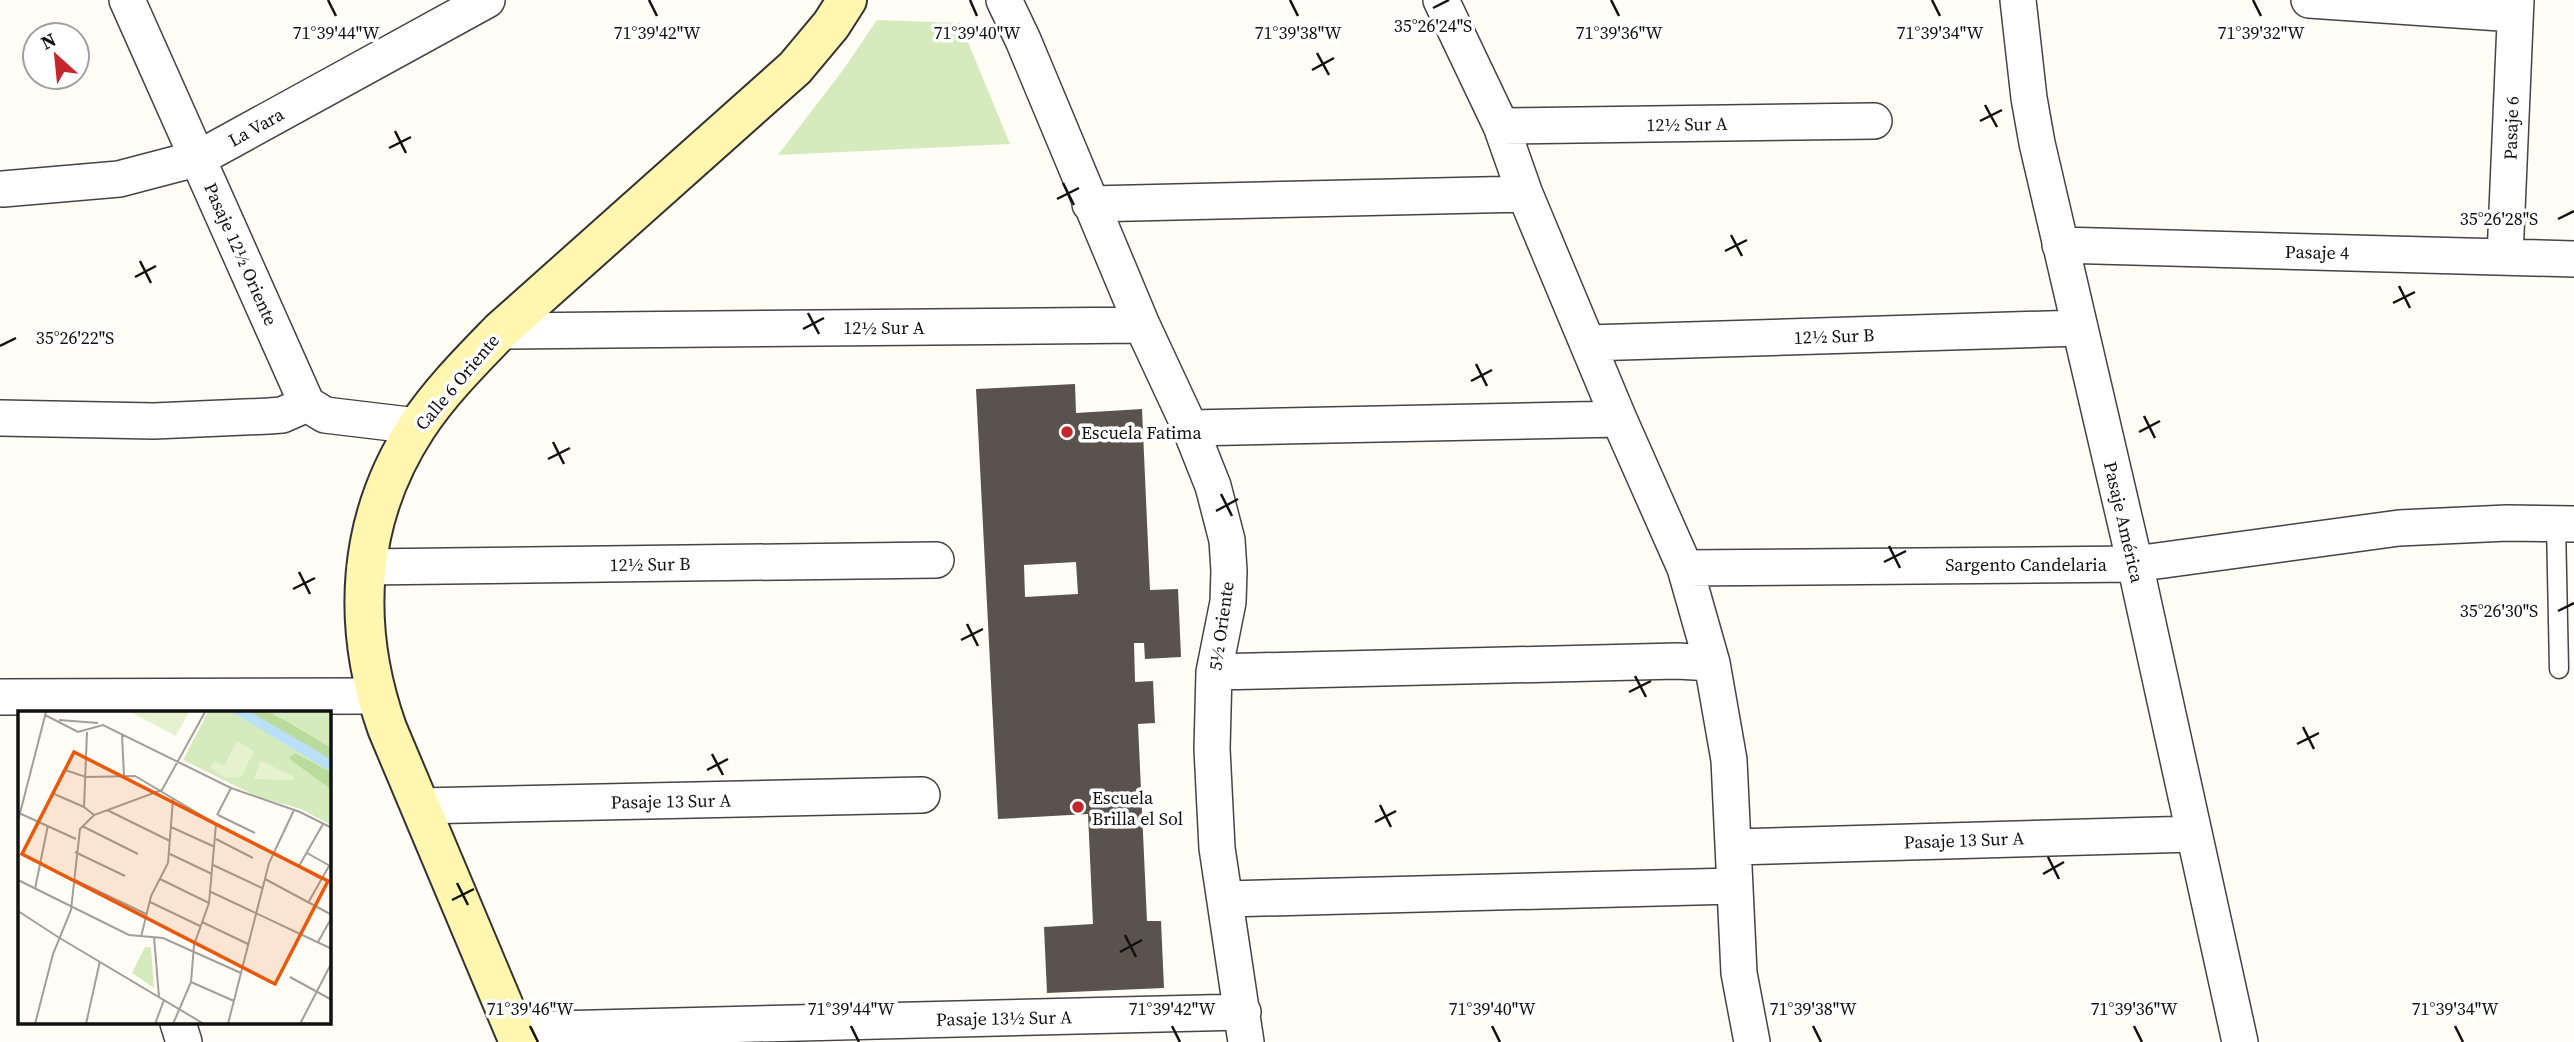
<svg xmlns="http://www.w3.org/2000/svg" width="2574" height="1042" font-family="'Source Serif 4',serif">
<style>
.green{fill:#d5ebbd}
.building{fill:#5a524d;fill-rule:evenodd}
.lines{fill:none;stroke-linecap:round;stroke-linejoin:round}
.lane-casing{stroke:#444;stroke-width:21}
.street-casing{stroke:#444;stroke-width:38}
.secondary-casing{stroke:#333;stroke-width:42}
.lane{stroke:#fff;stroke-width:18}
.street{stroke:#fff;stroke-width:35}
.secondary{stroke:#fff6b0;stroke-width:38}
.ticks{fill:none;stroke:#111;stroke-width:2.5}
.poi-dot{fill:#c4262e;stroke:#fff;stroke-width:2.5}
.labels{text-anchor:middle;dominant-baseline:central;stroke-width:7;stroke-linejoin:round;paint-order:stroke}
.street-label{font-size:18px;fill:#111;stroke:#fff}
.poi-label{font-size:18px;fill:#111;stroke:#fff;text-anchor:start}
.inset-road{fill:none;stroke:#a09f9a;stroke-width:2}
.view{fill:#e8590c;fill-opacity:0.15;stroke:#e8590c;stroke-width:3.5}
.inset-edge{fill:none;stroke:#111;stroke-width:3.5}
.ticks-label{font-size:18px;text-anchor:middle;fill:#111;stroke:#fff;stroke-width:7;stroke-linejoin:round;paint-order:stroke}
</style>
<rect width="100%" height="100%" fill="#fffdf5"/>
<!-- green -->
<path class="green" d="M877,20L960,23L1010,144L778,155L843,70Z"/>
<!-- building -->
<path class="building" d="M1075,384L1076,413L1142,409L1150,590L1178,589L1181,657L1145,659L1144,643H1134L1135,682L1153,681L1155,723L1138,724L1147,921H1161L1164,988L1047,993L1044,927L1093,924L1088,814L998,819L976,389ZM1076,562L1078,594L1025,597L1024,565Z"/>
<g class="lines">
<defs>
<path id="lane" d="M2556,524L2559,669"/>
<path id="street" d="M127,0L307,404L325,415L417,426
M1004,0L1023,40L1142,325L1190,428L1213,486L1227,540L1229,571L1228,602L1214,672L1212,749L1217,848L1246,1042
M1441,0L1501,126L1525,194L1619,419L1685,568L1712,663L1729,760L1739,973L1752,1042
M2018,0L2029,98L2037,143L2135,564L2240,1042
M2309,0L2515,14
M1501,126L1874,121
M3,189L119,179L199,158L487,0
M1090,204L1525,194
M2060,245L2574,259
M2505,257L2516,0
M500,331L1142,325
M1588,343L2079,328
M0,418L154,421L269,416L282,415L307,404
M1190,428L1619,419
M365,567L936,560
M1685,568L2135,564L2399,528L2507,523L2574,524
M1214,672L1677,661L1712,663
M0,697L376,696
M420,806L922,795
M1734,847L2194,834
M1226,899L1734,886
M178,1023L184,1042
M514,1030L1243,1012"/>
<path id="secondary" d="M519,1042L387,728C351,626 356,520 417,427C440,392 471,361 500,331L795,68L831,25L847,0"/>
</defs>
<!-- lane casing -->
<use href="#lane" class="lane-casing"/>
<!-- street casing -->
<use href="#street" class="street-casing"/>
<!-- secondary casing -->
<use href="#secondary" class="secondary-casing"/>
<!-- lane -->
<use href="#lane" class="lane"/>
<!-- street -->
<use href="#street" class="street"/>
<!-- secondary -->
<use href="#secondary" class="secondary"/>
</g>
<!-- ticks -->
<path class="ticks" d="M328,0L336,16M649,0L657,16M970,0L977,16M1290,0L1298,16M1611,0L1619,16M1932,0L1940,16M2253,0L2261,16M1433,8L1449,0M1317,53L1329,75M1312,70L1334,58M1985,105L1997,127M1980,121L2002,110M395,131L406,153M389,148L411,137M1063,183L1074,205M1057,199L1079,188M2558,219L2574,211M1731,235L1742,256M1725,251L1747,240M140,261L151,283M135,277L156,266M2399,286L2410,308M2393,303L2415,292M808,313L819,334M803,329L824,318M0,346L16,338M1476,364L1487,386M1471,381L1492,370M2144,416L2155,438M2139,432L2160,421M553,442L564,464M548,459L570,448M1221,494L1232,516M1216,511L1238,499M1889,546L1900,568M1884,562L1906,551M299,572L310,594M293,589L315,578M2558,611L2574,603M967,624L978,646M961,640L983,629M1635,676L1646,697M1629,692L1651,681M2303,727L2314,749M2297,744L2319,733M712,754L723,775M707,770L728,759M1380,805L1391,827M1375,822L1396,811M2048,857L2059,879M2043,874L2064,862M457,883L468,905M452,900L474,889M1125,935L1136,957M1120,952L1142,940M530,1026L538,1042M851,1026L859,1042M1172,1026L1180,1042M1492,1026L1500,1042M1813,1026L1821,1042M2134,1026L2142,1042M2455,1026L2463,1042"/>
<!-- markers -->
<g class="poi-dot">
<circle cx="1067" cy="432" r="7"/>
<circle cx="1078" cy="807" r="7"/>
</g>
<g class="labels">
<!-- street labels -->
<g class="street-label">
<text transform="translate(1687 124) rotate(-1)">12½ Sur A</text>
<text transform="translate(256 127) rotate(-29)">La Vara</text>
<text transform="translate(2511 128) rotate(-88)">Pasaje 6</text>
<text transform="translate(2317 252) rotate(1)">Pasaje 4</text>
<text transform="translate(241 254) rotate(66)">Pasaje 12½ Oriente</text>
<text x="884" y="327">12½ Sur A</text>
<text transform="translate(1834 336) rotate(-2)">12½ Sur B</text>
<text transform="translate(457 382) rotate(-50)">Calle 6 Oriente</text>
<text transform="translate(2124 522) rotate(77)">Pasaje América</text>
<text transform="translate(650 564) rotate(-1)">12½ Sur B</text>
<text x="2026" y="564">Sargento Candelaria</text>
<text transform="translate(1221 626) rotate(-82)">5½ Oriente</text>
<text transform="translate(671 801) rotate(-1)">Pasaje 13 Sur A</text>
<text transform="translate(1964 840) rotate(-2)">Pasaje 13 Sur A</text>
<text transform="translate(1004 1018) rotate(-1)">Pasaje 13½ Sur A</text>
</g>
<!-- poi labels -->
<g class="poi-label">
<text x="1081" y="432">Escuela Fatima</text>
<text x="1092" y="797">Escuela<tspan x="1092" dy="21">Brilla el Sol</tspan></text>
</g>
</g>
<!-- overview -->
<g transform="translate(18 711)">
<rect width="313" height="313" fill="#fffdf5"/>
<path d="M190,1H309L314,4L313,114L283,98L240,86L165,49ZM127,236H133L136,277L114,262Z" fill="#d5ebbd"/>
<path d="M232,1H250L270,11L313,37V49ZM277,42L313,61V78L274,50L271,47Z" fill="#b9dc9c"/>
<path d="M112,1H171L158,25ZM219,30L236,40L223,66L209,67L192,57L196,51L206,55ZM243,50L275,65L276,69L236,68Z" fill="#e6f2cf"/>
<path d="M214,1H232L301,41L313,49V61Z" fill="#b9e0f7"/>
<path class="inset-road" d="M27,4L60,21L85,14L213,77L282,101L314,117M41,9L80,12M69,21L66,96L76,104M104,24L106,65M47,59L68,66L117,65L198,113L191,192L176,234L173,271L155,313M34,82L66,96M89,99L152,130M1,102L58,128M199,104L213,77M200,104L237,122M0,110L28,1M64,115L120,143M153,116L197,136M198,128L235,147M57,141L107,165M255,141L303,168M289,142L314,156M152,143L194,163M195,154L244,177M281,155L305,113M55,168L128,203M142,168L191,192M247,168L314,204M0,169L111,224L145,227L223,262M17,178L30,114M193,181L314,238M132,191L182,215M290,192L311,155M0,200L40,226M184,211L230,233M40,226L186,313M123,226L133,185L150,152L155,88M136,226L141,286M300,231L314,206M272,266L314,289M173,271L216,290M17,313L35,243L53,199L62,118L76,104L144,79L187,1M68,313L82,250M137,313L146,289M210,313L251,152L276,99M282,313L314,251"/>
<path class="view" d="M56,41L310,170L257,273L4,143Z"/>
<rect width="313" height="313" class="inset-edge"/>
</g>
<g class="ticks-label">
<text x="1433" y="32">35°26'24"S</text>
<text x="336" y="39">71°39'44"W</text>
<text x="657" y="39">71°39'42"W</text>
<text x="977" y="39">71°39'40"W</text>
<text x="1298" y="39">71°39'38"W</text>
<text x="1619" y="39">71°39'36"W</text>
<text x="1940" y="39">71°39'34"W</text>
<text x="2261" y="39">71°39'32"W</text>
<text x="2499" y="225">35°26'28"S</text>
<text x="75" y="344">35°26'22"S</text>
<text x="2499" y="617">35°26'30"S</text>
<text x="530" y="1015">71°39'46"W</text>
<text x="851" y="1015">71°39'44"W</text>
<text x="1172" y="1015">71°39'42"W</text>
<text x="1492" y="1015">71°39'40"W</text>
<text x="1813" y="1015">71°39'38"W</text>
<text x="2134" y="1015">71°39'36"W</text>
<text x="2455" y="1015">71°39'34"W</text>
</g>
<!-- north arrow -->
<g transform="translate(56 56) rotate(333)"><circle r="33" fill="#ffffff" stroke="#a0a0a0" stroke-width="2"/>
<path d="M0-5L12 26L0 18L-12 26Z" fill="#c4262e"/>
<text y="-10" font-size="19" font-weight="bold" text-anchor="middle" fill="#111111">N</text>
</g>
</svg>
